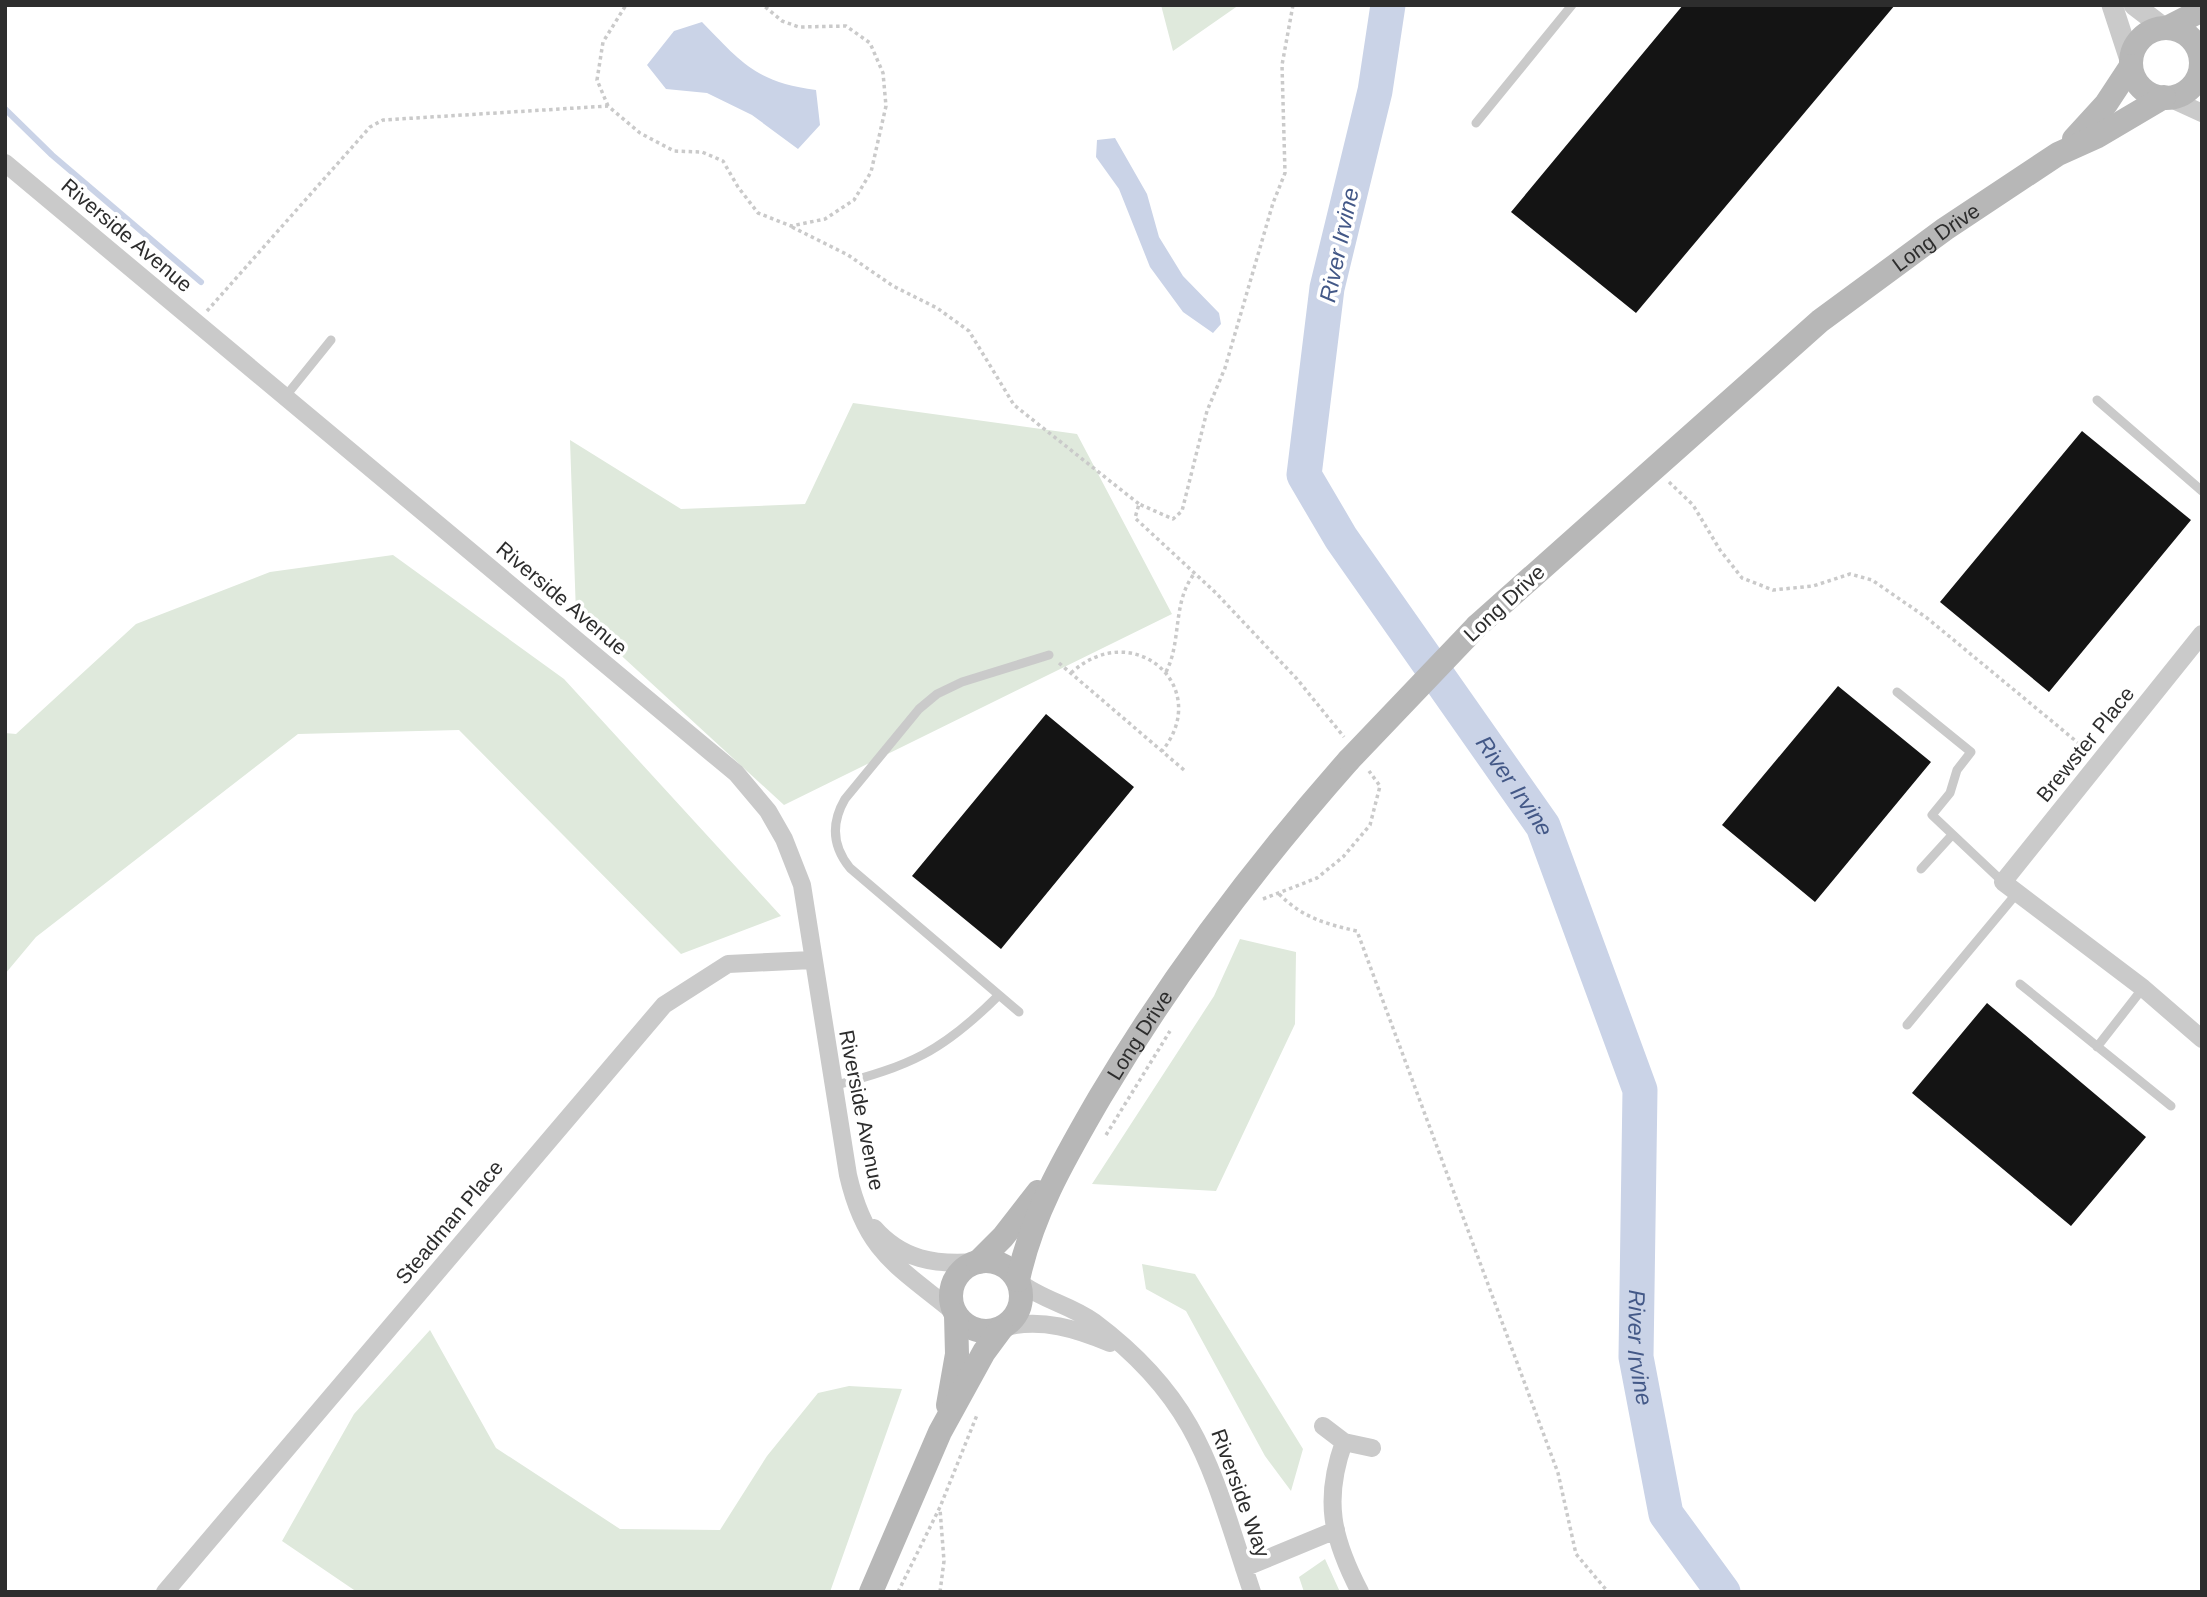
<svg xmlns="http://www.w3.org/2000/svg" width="2207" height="1597" font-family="Helvetica,sans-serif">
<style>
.green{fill:#dfe9dc}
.water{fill:#cad3e7}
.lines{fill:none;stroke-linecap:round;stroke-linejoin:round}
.stream{stroke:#cad3e7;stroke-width:6}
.river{stroke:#cad3e7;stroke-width:35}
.building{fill:#141414}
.path{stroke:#cacaca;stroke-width:3.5;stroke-dasharray:3.5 3.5;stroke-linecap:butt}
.service{stroke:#cacaca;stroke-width:9}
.minor{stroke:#cacaca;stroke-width:18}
.tertiary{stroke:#cacaca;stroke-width:21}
.secondary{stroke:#b7b7b7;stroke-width:24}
.secondary-bridge{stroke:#b7b7b7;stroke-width:24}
.labels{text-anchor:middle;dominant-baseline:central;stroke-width:7;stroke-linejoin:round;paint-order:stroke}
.street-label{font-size:21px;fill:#2d2d2d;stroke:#fff}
.water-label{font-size:23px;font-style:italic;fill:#435887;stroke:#fff}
</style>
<rect width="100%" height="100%" fill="#fff"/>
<!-- green -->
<path class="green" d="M1161,5H1239L1173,51Z
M853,403L1077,434L1172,614L784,805L576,614L570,440L681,509L805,504Z
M393,555L564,679L781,916L681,954L459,730L298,734L36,937L5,974V733L16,734L136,624L270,572Z
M1240,939L1296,952L1295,1024L1216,1191L1092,1184L1214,996Z
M1142,1264L1195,1274L1303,1449L1291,1491L1265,1456L1186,1311L1146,1289Z
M430,1330L496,1448L620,1529L720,1530L767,1456L818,1393L849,1386L902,1389L830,1592H357L282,1541L354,1414Z
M1325,1559L1340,1592H1304L1299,1577Z"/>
<!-- water -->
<path class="water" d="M702,22C742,63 756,82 816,90L820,125L798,149L752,115L707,93L666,89L647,65L674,31Z
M1115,138L1147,194L1159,237L1183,276L1219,313L1221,324L1213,333L1183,312L1150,267L1119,189L1096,157L1097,140Z"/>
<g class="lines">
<!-- stream -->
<path class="stream" d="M5,109L52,155L201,282"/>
<!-- river -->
<path class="river" id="s1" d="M1388,5L1375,91L1327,288L1304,475L1341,538L1543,826L1640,1090L1636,1357L1666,1514L1723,1592"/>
</g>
<!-- building -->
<path class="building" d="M1683,5H1895L1636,313L1511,212Z
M2082,431L2191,520L2049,692L1940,602Z
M1838,686L1931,762L1815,902L1722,825Z
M1046,714L1134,787L1001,949L912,876Z
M1987,1003L2146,1137L2071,1226L1912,1093Z"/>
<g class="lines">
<!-- path -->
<path class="path" d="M1293,5L1282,65L1285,173L1273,203L1225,368L1207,411L1182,511L1173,519L1139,504L1135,518L1216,593L1297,679L1344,737
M608,106L597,80L603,42L626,5
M792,227L848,255L893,286L937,308L969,331L1014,405L1139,504
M207,311L370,127L383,120L608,106L640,133L674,151L702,152L723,161L738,187L758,213L791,226L825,219L854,200L871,172L886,106L883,73L870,43L846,26L799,27L782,21L763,5
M1669,482L1693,505L1720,550L1742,578L1773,590L1813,586L1850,574L1872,580L1927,618L2088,751
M1059,663L1184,770
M1166,672C1182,641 1172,603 1194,574
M1071,673C1133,616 1214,687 1162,751
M1279,894C1302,917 1325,924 1357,931L1558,1473L1576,1554L1608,1592
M1263,899L1317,878L1343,857L1370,825L1380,786L1369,771
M1106,1135L1170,1031
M898,1592L940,1507L977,1415
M940,1592L944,1561L940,1509"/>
<!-- service -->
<path class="service" d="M1476,123L1572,5
M285,397L331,340
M2097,400L2202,491
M1897,692L1971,752L1957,770L1950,793L1932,815L2003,882
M1921,869L1952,835
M2020,984L2171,1106
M1019,1012L850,868C832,846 831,823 845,799L919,709L937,694L962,682L1049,655
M1907,1025L2017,893
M2097,1047L2143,988
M833,1086C910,1066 942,1052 999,995"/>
<!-- minor -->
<path class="minor" d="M2201,62L2202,65
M2167,97L2202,113
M5,163L713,754L736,773L768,811L784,839L802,885L848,1175C866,1253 898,1266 955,1313
M2202,634L2003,882L2143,988L2202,1039
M874,1228C902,1260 935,1265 975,1262
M1019,1282C1042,1300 1071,1305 1094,1322C1201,1402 1212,1473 1252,1592
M1005,1327C1042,1318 1077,1329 1110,1343
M1323,1426L1344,1442L1372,1448
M1344,1442C1323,1500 1332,1538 1360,1592
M1244,1568L1336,1530
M165,1592L664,1005L728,964L812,960"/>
<!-- tertiary -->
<path class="tertiary" d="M2112,5L2131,63
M2134,5L2164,28"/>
<!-- secondary -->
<g class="secondary">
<path d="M2167,28L2202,10"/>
<circle cx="2166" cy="63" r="35"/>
<path d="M2074,139L2106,104L2131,66"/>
<path id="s2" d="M1477,626L1820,321L1945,229L2058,154L2098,136L2164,97"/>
<circle cx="986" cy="1296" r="35"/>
<path d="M978,1262L1003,1237L1038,1192"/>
<path id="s3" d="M1018,1280C1032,1213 1066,1156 1100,1097C1172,976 1256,865 1349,760"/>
<path d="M948,1405L957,1354L956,1315"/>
<path d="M871,1592L940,1432L984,1352L1001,1329"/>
</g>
<!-- secondary-bridge -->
<path class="secondary-bridge" d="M1349,760L1477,626"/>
</g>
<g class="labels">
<!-- street labels -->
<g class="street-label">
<text transform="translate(127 235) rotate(40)">Riverside Avenue</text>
<text stroke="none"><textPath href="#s2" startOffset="602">Long Drive</textPath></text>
<text transform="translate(562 598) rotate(40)">Riverside Avenue</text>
<text transform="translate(1504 603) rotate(-43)">Long Drive</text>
<text transform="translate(2085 744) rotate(-51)">Brewster Place</text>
<text stroke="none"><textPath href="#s3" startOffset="275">Long Drive</textPath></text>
<text transform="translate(862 1110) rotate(79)">Riverside Avenue</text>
<text transform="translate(449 1222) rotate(-50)">Steadman Place</text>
<text transform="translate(1241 1493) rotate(70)">Riverside Way</text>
</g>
<!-- water labels -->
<g class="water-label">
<text transform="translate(1339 245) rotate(-78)">River Irvine</text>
<text stroke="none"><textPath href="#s1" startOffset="854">River Irvine</textPath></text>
<text stroke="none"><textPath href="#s1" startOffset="1442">River Irvine</textPath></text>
</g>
</g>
<!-- border -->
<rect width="2207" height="1597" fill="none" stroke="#2d2d2d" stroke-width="14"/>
</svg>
